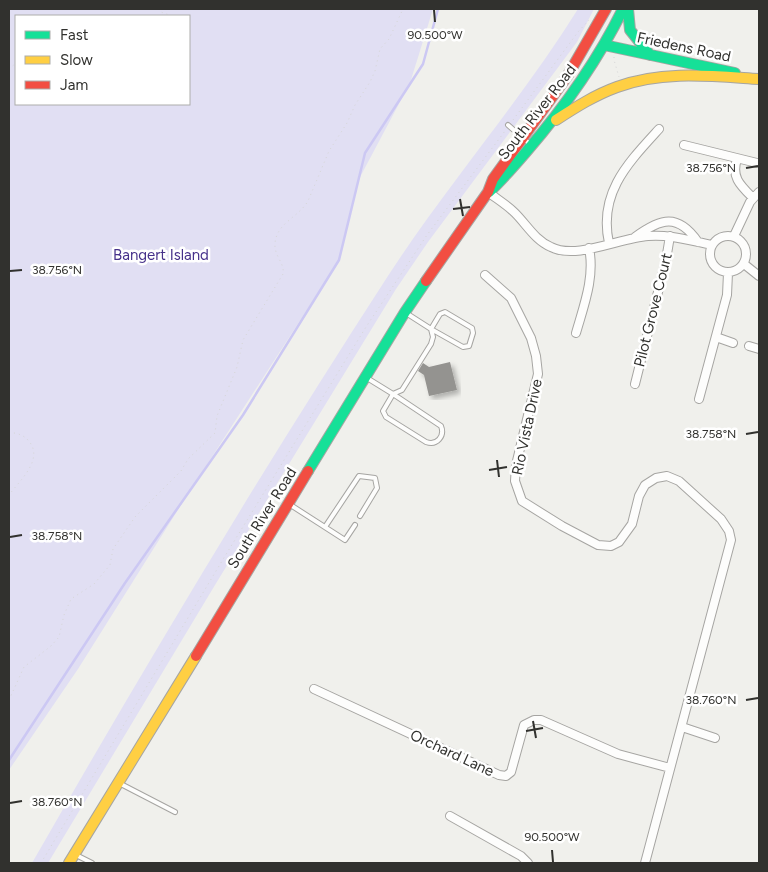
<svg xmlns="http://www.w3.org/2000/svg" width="768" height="872" font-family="Figtree,sans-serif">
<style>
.green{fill:#e1dff3;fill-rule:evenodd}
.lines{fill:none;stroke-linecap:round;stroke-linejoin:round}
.stream{stroke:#ccc8f3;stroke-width:2.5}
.building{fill:#949390;filter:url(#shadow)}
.lane-casing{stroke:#a6a5a2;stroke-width:6}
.street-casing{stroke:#a6a5a2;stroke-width:10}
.fast-casing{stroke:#a6a5a2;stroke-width:12}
.slow-casing{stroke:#a6a5a2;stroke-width:12}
.jam-casing{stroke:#a6a5a2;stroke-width:12}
.path{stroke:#d6d6d6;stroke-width:1;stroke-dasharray:1 4;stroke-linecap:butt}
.lane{stroke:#fdfdfc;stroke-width:4}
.street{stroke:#fdfdfc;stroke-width:8}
.fast{stroke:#16e098;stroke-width:10}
.slow{stroke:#ffcf43;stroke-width:10}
.jam{stroke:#f24e42;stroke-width:10}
.ticks{fill:none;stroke:#31312e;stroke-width:2}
.labels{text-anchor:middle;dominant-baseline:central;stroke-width:5;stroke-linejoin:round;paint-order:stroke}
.street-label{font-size:15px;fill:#31312e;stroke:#fff}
.park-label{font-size:15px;fill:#46318a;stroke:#fff}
.ticks-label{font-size:12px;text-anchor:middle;fill:#31312e;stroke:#fff;stroke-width:5;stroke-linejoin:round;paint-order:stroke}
</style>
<defs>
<filter id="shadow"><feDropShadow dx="3.5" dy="3.5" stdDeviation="2.5" flood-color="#0004"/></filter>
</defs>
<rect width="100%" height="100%" fill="#f0f0ec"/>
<!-- green -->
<path class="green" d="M9,9H433L410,83L359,179L339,260L186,497L78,669L9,770ZM16,16H189V104H16Z
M578,9H594L577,42L428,242L396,289L215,585L48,863H32C145,666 262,470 386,279C446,186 520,102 578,9Z"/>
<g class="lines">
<!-- stream -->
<path class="stream" d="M9,760L125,583L243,415L339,260L365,153L423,64L438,9"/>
</g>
<!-- building -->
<path class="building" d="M450,362L457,390L429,396L424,375L418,371L423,363L429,367Z"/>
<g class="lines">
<defs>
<path id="lane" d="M508,125L531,145
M445,312L472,328L473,333L469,346L463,347L431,329L440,314Z
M367,378L393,394L402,390L431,344L433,337L431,329L406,313
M393,394L441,426C445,436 437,446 426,442L386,417L383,411Z
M289,504L345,540L355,525
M325,527L359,476L375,478L377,488L360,516
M117,782L175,812
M74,854L92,863"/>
<path id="street" d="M684,145L757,163
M737,159C731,177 740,185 753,198
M488,192C497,199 507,205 515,213C527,225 535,240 551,247C576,260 620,238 648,236C670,234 691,241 712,245
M710 254a18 18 0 1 1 36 0a18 18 0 1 1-36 0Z
M734,236L750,202L759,192
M635,237C661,218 678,213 698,242
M609,243C598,193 628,163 659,129
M744,264L759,276
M485,275L511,298L531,338L536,356L538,374L516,465L515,481L522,501L562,526L598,545L611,546L619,542L632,524L639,496L645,485L656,478L667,476L679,481L721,519L729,531L731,540L645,863
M576,333C584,305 595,277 589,248
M716,337L733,343
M749,346L759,349
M635,384L666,260L670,236
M699,399L727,295L728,273
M314,689L499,775L506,776L511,772L524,725L534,720H541L618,754L670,768
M682,727L715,738
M450,816L521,856L528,863"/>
<path id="fast" d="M628,9L630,30L650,55
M604,45L735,73
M489,192C502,180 514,166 526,152C564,108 597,62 623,9
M308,471L405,312L426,281"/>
<path id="slow" d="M556,120C576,107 595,95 617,87C662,70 712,76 759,79
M69,863L196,656"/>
<path id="jam" d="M426,281L488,192L493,179L568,75L606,9
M196,656L308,471"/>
</defs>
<!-- lane casing -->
<use href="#lane" class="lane-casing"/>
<!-- street casing -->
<use href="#street" class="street-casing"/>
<!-- fast casing -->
<use href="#fast" class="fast-casing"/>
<!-- slow casing -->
<use href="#slow" class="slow-casing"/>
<!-- jam casing -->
<use href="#jam" class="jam-casing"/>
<!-- path -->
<path class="path" d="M158,9L161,12L172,16
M614,57V60L619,77
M9,69L16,63
M513,120L578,32L589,20
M9,433C15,432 23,435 27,439C46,458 20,480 9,495
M9,700L24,667L51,646L59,637L64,615L71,599L94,584L110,565L113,549L135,517L181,471L188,459L215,433L217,416L237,367L243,340L283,274C285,263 274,256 275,244C276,223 298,218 308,201L329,151L347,123L355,105L370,82L375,71L380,49L389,39L403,9
M41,863L225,556L366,327L427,235L505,131"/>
<!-- lane -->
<use href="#lane" class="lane"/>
<!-- street -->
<use href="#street" class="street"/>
<!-- fast -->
<use href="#fast" class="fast"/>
<!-- slow -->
<use href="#slow" class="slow"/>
<!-- jam -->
<use href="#jam" class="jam"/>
</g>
<!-- ticks -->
<path class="ticks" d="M434,10L435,22M746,168L758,166M460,199L463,216M453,209L470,207M10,271L22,270M746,434L758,432M497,460L499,477M489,470L507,467M10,537L22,535M746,700L758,698M533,721L536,738M526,731L543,728M10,803L22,801M552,850L553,862"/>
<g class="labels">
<!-- street labels -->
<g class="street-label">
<text transform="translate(684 47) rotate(12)">Friedens Road</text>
<text transform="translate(537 112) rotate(-52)">South River Road</text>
<text transform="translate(653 310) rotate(-76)">Pilot Grove Court</text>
<text transform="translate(527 427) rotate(-78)">Rio Vista Drive</text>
<text transform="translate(262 518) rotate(-58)">South River Road</text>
<text transform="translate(452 753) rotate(25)">Orchard Lane</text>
</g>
<!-- park labels -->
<g class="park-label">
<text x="161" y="255">Bangert Island</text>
</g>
</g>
<g class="ticks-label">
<text x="435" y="39">90.500°W</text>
<text x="711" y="172">38.756°N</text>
<text x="57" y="274">38.756°N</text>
<text x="711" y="438">38.758°N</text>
<text x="57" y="540">38.758°N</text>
<text x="711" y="704">38.760°N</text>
<text x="57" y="806">38.760°N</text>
<text x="552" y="841">90.500°W</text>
</g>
<!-- border -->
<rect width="768" height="872" fill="none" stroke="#31312e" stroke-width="20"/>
<!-- legend -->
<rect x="15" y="15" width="175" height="90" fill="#ffffff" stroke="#adadab"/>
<rect x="25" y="31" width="25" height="8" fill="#16e098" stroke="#adadab"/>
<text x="60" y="40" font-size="15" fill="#31312e">Fast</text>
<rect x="25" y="56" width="25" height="8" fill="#ffcf43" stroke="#adadab"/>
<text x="60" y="65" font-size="15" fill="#31312e">Slow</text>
<rect x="25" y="81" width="25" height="8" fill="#f24e42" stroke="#adadab"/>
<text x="60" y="90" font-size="15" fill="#31312e">Jam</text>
</svg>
